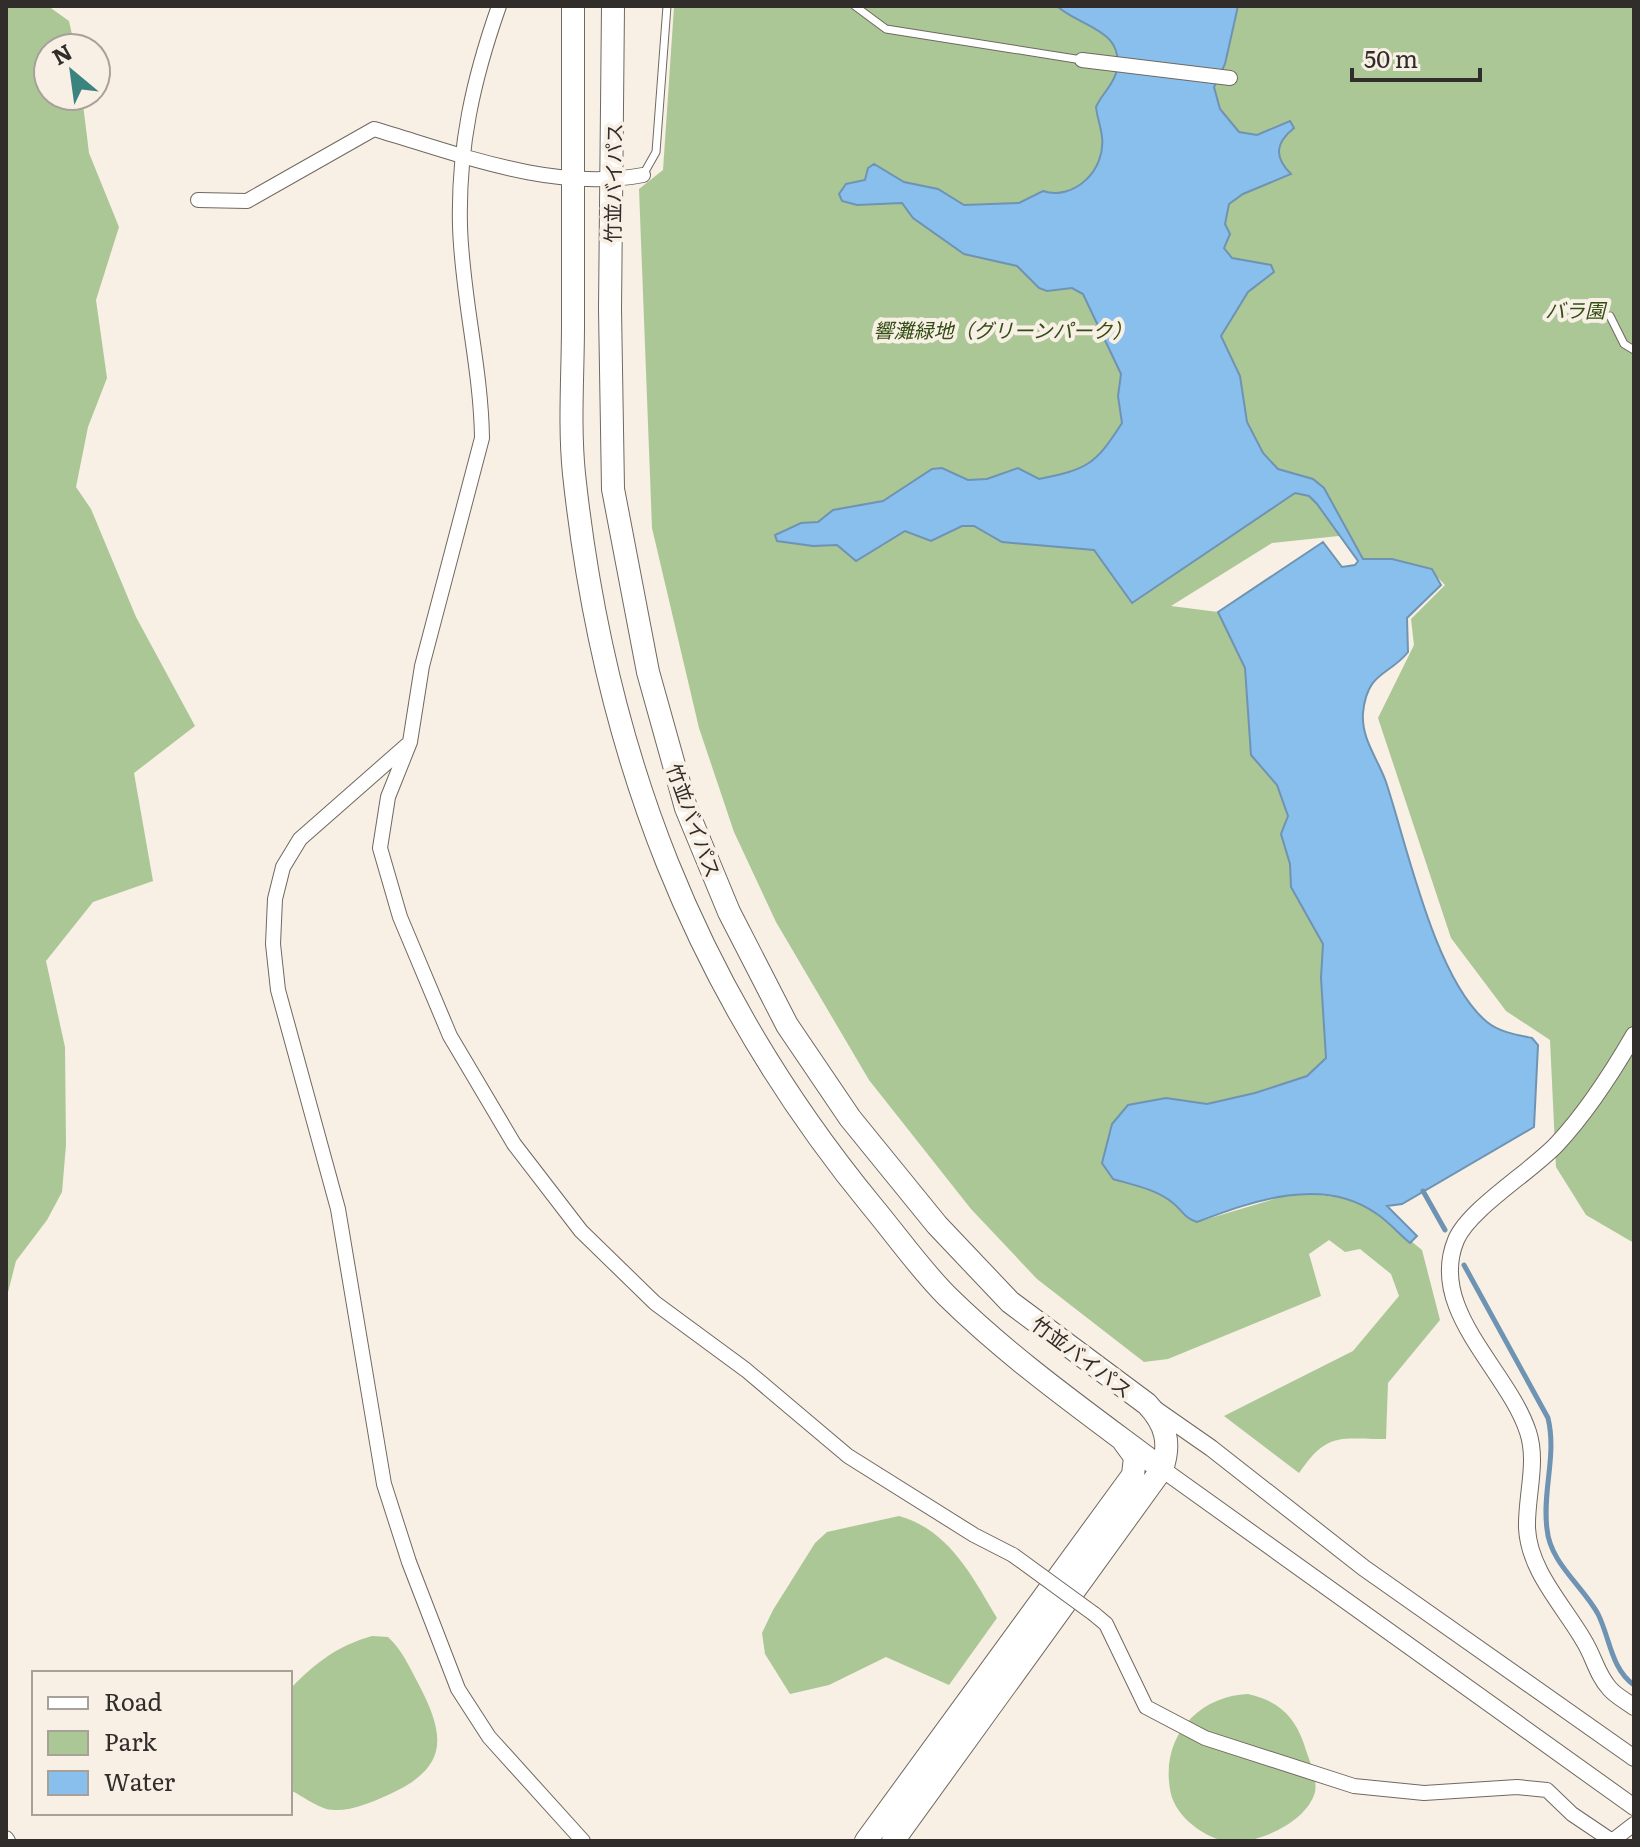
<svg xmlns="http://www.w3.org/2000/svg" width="1640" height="1847" font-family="Literata,'Noto Sans JP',serif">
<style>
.green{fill:#abc796}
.water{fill:#89bfec;stroke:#6f93b2;stroke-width:2}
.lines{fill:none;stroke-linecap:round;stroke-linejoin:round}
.stream{stroke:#6f93b2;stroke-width:5}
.service-casing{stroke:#706860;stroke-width:9}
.minor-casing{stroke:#706860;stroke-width:16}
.tertiary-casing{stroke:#706860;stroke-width:18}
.trunk-casing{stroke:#706860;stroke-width:24}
.service{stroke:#fff;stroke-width:7}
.minor{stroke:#fff;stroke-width:14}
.tertiary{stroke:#fff;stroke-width:16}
.trunk{stroke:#fff;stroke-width:22}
.minor-bridge-casing{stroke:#706860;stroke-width:16;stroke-linecap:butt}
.minor-bridge{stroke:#fff;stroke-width:14}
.labels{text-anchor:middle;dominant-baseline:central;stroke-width:8;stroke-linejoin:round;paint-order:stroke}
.street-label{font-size:20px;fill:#312d2a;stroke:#f8efe5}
.park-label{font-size:20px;font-style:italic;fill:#314e13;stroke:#f8efe5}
</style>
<rect width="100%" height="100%" fill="#f8efe5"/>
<!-- green -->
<path class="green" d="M6,6H48L69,21L75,48H48V96H82L89,153L119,227L96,300L107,378L88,427L76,487L91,509L136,617L195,726L134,773L153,881L93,902L46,961L65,1047L66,1145L62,1192L47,1220L16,1261L6,1300Z
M687,6H1634V1243L1586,1215L1556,1167L1550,1040L1506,1011L1451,938L1378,718L1414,645L1411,619L1445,585C1424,560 1394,559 1363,560L1348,535L1272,543L1171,606L1218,612L1245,668L1251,755L1277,785L1288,816L1281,834L1290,864L1291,887L1323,944L1321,978L1326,1058L1307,1076L1255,1093L1207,1104L1166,1098L1135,1185C1148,1189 1161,1193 1172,1202C1182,1210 1183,1218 1197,1222L1298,1192L1349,1199L1377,1213L1422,1250L1440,1320L1388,1383L1386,1439C1339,1439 1328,1431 1299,1473L1224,1416L1353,1351L1399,1296L1391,1274L1360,1249L1345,1252L1329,1240L1309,1254L1321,1296L1168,1359L1144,1362L1037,1279L971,1209L869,1080L776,922L734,832L699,728L652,528L639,189L663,170L674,7Z
M899,1516C949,1530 972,1576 997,1618L949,1685L886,1657L829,1685L790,1694L765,1654L762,1633L773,1610L815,1543L827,1532Z
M372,1636L388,1637C402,1650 409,1666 418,1683C447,1738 448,1768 388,1795C372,1802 352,1811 334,1810C320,1810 303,1796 290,1790V1689C315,1663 337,1646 372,1636Z
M1248,1694C1278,1701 1294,1715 1304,1744C1308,1758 1318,1778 1315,1792C1307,1823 1253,1847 1224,1841C1199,1835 1173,1813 1170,1789C1161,1737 1198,1696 1248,1694Z"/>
<!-- water -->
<path class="water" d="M1057,6H1238L1225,64L1214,87L1220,109L1239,132L1257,135L1290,121L1294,128C1275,143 1274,157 1291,174L1243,194L1229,204L1225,224L1230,234L1224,248L1232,258L1271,265L1274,272L1248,292L1221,336L1240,376L1247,422L1263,453L1278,469L1313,479L1324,488L1363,559H1392L1432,569L1441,585L1407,618L1408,652C1389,676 1367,671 1363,713C1361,739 1378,759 1386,782C1407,845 1435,979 1487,1022C1499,1032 1517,1035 1532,1038L1538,1045L1534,1127L1402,1204L1387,1206L1417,1236L1410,1243C1399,1234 1389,1222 1377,1214C1323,1175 1253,1201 1197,1222C1184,1218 1183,1211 1173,1203C1156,1189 1133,1185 1113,1179L1102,1163L1112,1124L1128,1105L1166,1098L1207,1104L1255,1093L1307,1076L1326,1058L1321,978L1323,944L1291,887L1290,864L1281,834L1288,816L1277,785L1251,755L1245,668L1218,612L1323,542L1342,567L1355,565L1358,561L1317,504L1309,496L1295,493L1132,603L1094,550L1002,542L974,526H962L931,541L905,531L856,561L837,545L813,546L777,541L775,535L801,523L818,522L833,510L883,501L932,469L942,468L968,480L987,479L1018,468L1039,479C1088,469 1095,465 1122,423L1118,396L1121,374L1083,294L1072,288L1047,291L1039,288L1017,266L964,254L913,218L902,203L857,205L842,201L839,194L846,184L865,180L868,168L874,164L904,182L938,189L964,205L1019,203L1043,191C1074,201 1106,170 1102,137C1101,127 1097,117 1096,107C1101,95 1113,85 1116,73C1127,29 1079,27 1057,6Z"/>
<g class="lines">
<!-- stream -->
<path class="stream" d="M1423,1191L1445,1230
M1464,1265L1548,1418C1557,1456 1542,1491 1547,1529C1550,1563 1583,1586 1598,1614C1610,1638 1611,1669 1634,1685"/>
<defs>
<path id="service" d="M855,6L886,29L1082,60
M643,175L656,152L667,6
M1610,316L1624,344L1634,350"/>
<path id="minor" d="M499,6C473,80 458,147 460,226C462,297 481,367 482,438L422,666L410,742L388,797L380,848L400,917L450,1036L514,1144L581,1231L655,1303L746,1370L848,1456L974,1535L1013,1555
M1082,60L1230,78
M198,200L247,201L374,129C459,154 553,192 643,175
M407,745L300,839L283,867L275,899L273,944L278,990L338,1209L384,1484L409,1562L458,1689L489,1737L583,1841
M1094,1614L1106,1624L1146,1707L1205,1738L1354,1786L1424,1793L1517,1787L1547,1790L1572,1814L1612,1841
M6,1838L8,1841
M1612,1841L1634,1824"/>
<path id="tertiary" d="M1634,1035C1612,1073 1587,1112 1557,1144C1532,1171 1469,1209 1456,1240C1427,1310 1508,1370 1528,1432C1538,1462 1526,1497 1527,1528C1529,1571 1564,1606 1584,1641C1594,1657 1597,1675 1610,1689C1616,1696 1626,1701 1634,1707
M1155,1409L1211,1448L1364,1568L1634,1758
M1162,1469L1634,1807"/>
<path id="trunk" d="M573,6C573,112 573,218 573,324C573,373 569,425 574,474C604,753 694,989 872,1206C897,1236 920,1269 947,1296C1012,1360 1089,1414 1162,1469
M613,6L610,309L613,489L648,672L686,808L729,912L787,1025L850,1118L937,1225L1010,1302L1147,1404C1166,1424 1171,1443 1162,1469L893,1841
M866,1841L1133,1475L1135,1457L1124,1442"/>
</defs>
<!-- service casing -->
<use href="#service" class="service-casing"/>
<!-- minor casing -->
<use href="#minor" class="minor-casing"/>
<!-- tertiary casing -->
<use href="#tertiary" class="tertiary-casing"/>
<!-- trunk casing -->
<use href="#trunk" class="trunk-casing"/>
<!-- service -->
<use href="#service" class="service"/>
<!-- minor -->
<use href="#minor" class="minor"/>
<!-- tertiary -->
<use href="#tertiary" class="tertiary"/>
<!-- trunk -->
<use href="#trunk" class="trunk"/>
<defs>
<path id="minor-bridge" d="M1013,1555L1094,1614"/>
</defs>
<!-- minor-bridge casing -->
<use href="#minor-bridge" class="minor-bridge-casing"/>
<!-- minor-bridge -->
<use href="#minor-bridge" class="minor-bridge"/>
</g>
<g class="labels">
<!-- street labels -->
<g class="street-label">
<text transform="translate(612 183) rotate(-89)">竹並バイパス</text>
<text transform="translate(695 820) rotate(70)">竹並バイパス</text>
<text transform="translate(1083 1356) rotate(37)">竹並バイパス</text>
</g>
<!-- park labels -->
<g class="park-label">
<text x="1575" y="309">バラ園</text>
<text x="1003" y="329">響灘緑地（グリーンパーク）</text>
</g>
</g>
<!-- border -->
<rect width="1640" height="1847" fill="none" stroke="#312d2a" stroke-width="16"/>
<!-- legend -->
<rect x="32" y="1671" width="260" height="144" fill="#f8efe5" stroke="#a8a19a" stroke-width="2"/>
<rect x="48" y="1697" width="40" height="12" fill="#ffffff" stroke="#a8a19a" stroke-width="2"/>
<text x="104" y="1711" font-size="24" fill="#312d2a">Road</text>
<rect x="48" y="1731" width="40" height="24" fill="#abc796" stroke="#a8a19a" stroke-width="2"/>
<text x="104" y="1751" font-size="24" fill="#312d2a">Park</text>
<rect x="48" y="1771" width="40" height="24" fill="#89bfec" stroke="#a8a19a" stroke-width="2"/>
<text x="104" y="1791" font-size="24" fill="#312d2a">Water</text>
<!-- north arrow -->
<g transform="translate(72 72) rotate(331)"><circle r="38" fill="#f8efe5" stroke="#a8a19a" stroke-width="2"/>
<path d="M0-6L14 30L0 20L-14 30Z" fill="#3b837e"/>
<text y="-12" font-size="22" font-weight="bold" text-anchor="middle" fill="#312d2a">N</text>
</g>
<!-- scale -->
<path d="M1352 68v12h128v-12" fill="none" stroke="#312d2a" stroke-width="4"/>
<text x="1364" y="68" font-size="24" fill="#312d2a" stroke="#f8efe5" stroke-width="6" paint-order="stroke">50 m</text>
</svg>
